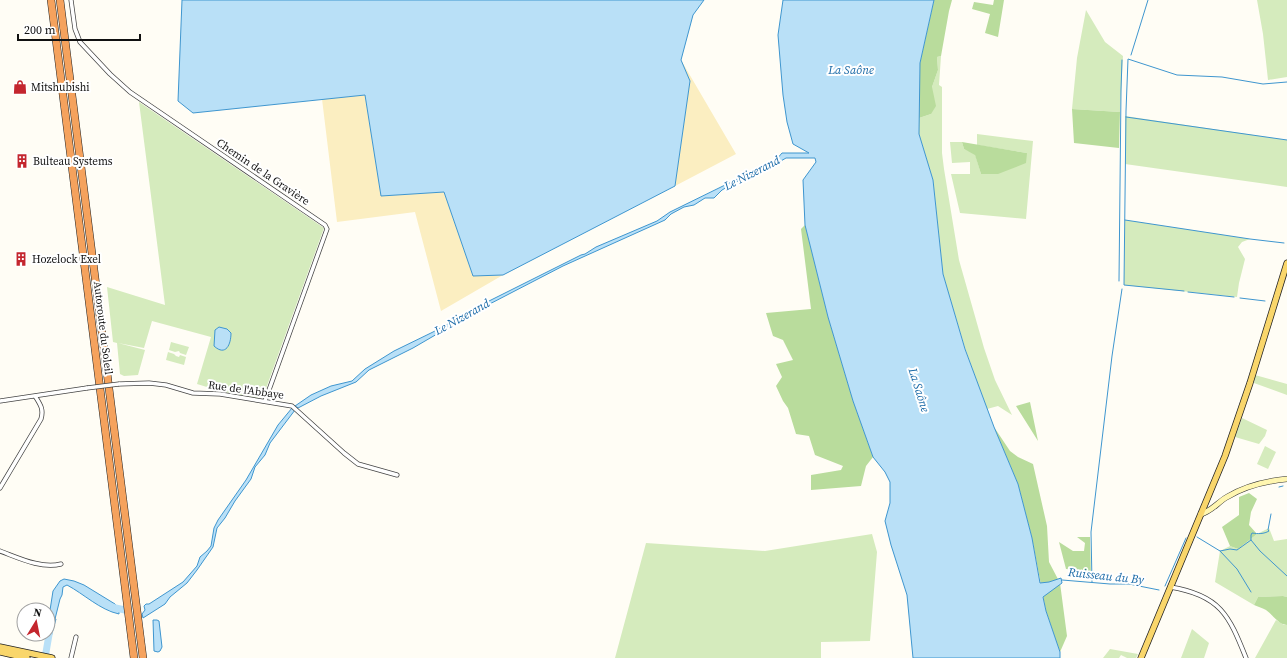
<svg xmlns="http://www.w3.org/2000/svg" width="1287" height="658" font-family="'Source Serif 4',serif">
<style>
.green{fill:#d5ebbd}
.forest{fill:#b9dc9c}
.sand{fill:#fbeec1}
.water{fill:#b9e0f7;stroke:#3f96cf}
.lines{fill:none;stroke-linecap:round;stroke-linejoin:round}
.stream{stroke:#3f96cf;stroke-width:1}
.river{stroke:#b9e0f7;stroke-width:7}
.street-casing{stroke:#444;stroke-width:5}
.secondary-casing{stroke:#333;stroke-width:6}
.primary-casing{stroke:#222;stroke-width:7}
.highway-casing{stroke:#222;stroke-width:8}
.street{stroke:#fff;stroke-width:3.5}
.secondary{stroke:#fff6b0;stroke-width:5}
.primary{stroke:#f9d66b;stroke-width:5.5}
.highway{stroke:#f5a25d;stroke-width:7}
.street-bridge-casing{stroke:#444;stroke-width:5;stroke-linecap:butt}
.street-bridge{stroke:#fff;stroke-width:3.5}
.labels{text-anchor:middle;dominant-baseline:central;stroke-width:4;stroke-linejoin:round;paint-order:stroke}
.poi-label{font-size:11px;fill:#111;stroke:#fff;text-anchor:start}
.street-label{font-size:11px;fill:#111;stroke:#fff}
.water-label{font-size:12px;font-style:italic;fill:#1768a6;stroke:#fff}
</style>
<rect width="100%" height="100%" fill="#fffdf5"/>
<!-- green -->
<path class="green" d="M1257,0H1287V77L1268,80L1263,34Z
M1086,10L1105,42L1123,56L1120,112L1072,109L1077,58Z
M941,56L939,85L942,87V153L944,169L959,260L984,348L995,380L1012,415L998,406L987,409L965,348L943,274L933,180L919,134V118L931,114L932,87L938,70L937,57Z
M139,102L324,228L264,394L257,398L220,391L197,384L211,337L152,321L144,348L118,343L145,350L138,375L124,376L120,374L117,343L113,342L107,287L165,305Z
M1125,116L1287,140V187L1125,164Z
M977,134L1033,141L1026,219L960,213L951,174H970V162L952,163L950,142H962L964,149L975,154L981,174L1027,153L977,145Z
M1125,220L1250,239L1242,242L1238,247L1245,259L1239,283L1237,297L1124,285Z
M171,342L189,347L186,355L180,353L179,351L175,352L169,350Z
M168,352L174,354L176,356L179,357L180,355L186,357L184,365L166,360Z
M1255,375L1287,384V395L1254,383Z
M1242,418L1267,430L1265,436L1259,444L1235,437Z
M1265,446L1276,452L1268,469L1257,464Z
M1269,528L1274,541L1287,539V597L1283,596L1258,597L1254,605L1215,582L1220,551L1230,546L1238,549L1257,534Z
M872,534L877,552L870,641L821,642V658H615L646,543L765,551Z
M1276,620L1284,625H1287V658H1255Z
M1192,629L1209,643L1204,658H1181Z
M1110,649L1138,654L1136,658H1127L1121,655L1119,658H1103Z"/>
<!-- forest -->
<path class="forest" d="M934,0H952L949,11L941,56L937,57L938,70L932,87L936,106L931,114L919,118L920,63Z
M994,0H1004L998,37L985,33L990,14L972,9L974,2L993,5Z
M1072,109L1120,112L1119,148L1074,143Z
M962,142L1027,153L1026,163L998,174H981L975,155L964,149Z
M805,225L828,317L853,401L873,457L866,466L861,486L811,490V475L841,470L843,466L815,455L809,436L796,434L788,408L783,401L776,386L782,377L776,364L793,360L783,340L773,336L766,313L811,309L801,229Z
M1030,402L1038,441L1016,406Z
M994,427L1010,451L1018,457L1033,464L1047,526L1049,562L1060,583L1067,636L1060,652L1046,611L1032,538L1018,484Z
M1249,493L1257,499L1251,512L1249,525L1257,534L1238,549L1230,546L1222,527L1239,515V497Z
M1077,537H1090L1091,577L1079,574L1078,570L1066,569L1059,542L1073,551H1084L1085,543Z
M1283,596L1287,597V625C1278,624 1273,615 1266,610C1263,608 1258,607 1254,605L1258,597Z"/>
<!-- sand -->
<path class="sand" d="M681,60L736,154L675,186L690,81Z
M365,95L381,196L444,192L473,276L503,275L441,311L415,212L337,222L322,99Z"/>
<!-- water -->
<path class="water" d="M182,0H704L693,15L681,60L690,81L675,186L503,275L473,276L444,192L381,196L365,95L193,113L178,101Z
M783,0H934L920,63L919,134L933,180L943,274L965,349L994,427L1018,484L1032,538L1040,583L1049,582L1061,578L1062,583L1043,597L1046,611L1060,652V658H913L907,595L891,545L885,521L890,503V482L885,472L873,457L853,401L828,317L805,225L803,180L816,162L815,158H786L774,165L760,169L745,177L722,190L714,198H705L694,205L684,207L671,214L665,220L563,266L480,309L413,348L369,370L356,382L321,396L298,408L295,406L311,395L331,386L352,381L365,369L394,351L433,332L487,302L581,255L585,254L596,247L657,221L670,212L776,160L782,153H809L793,144L787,122L783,95L778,35Z
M219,327L227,329L231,333C231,344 226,357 214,346L215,330Z
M292,408L295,410L270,443L265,455L255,467L251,479L235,501L225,518L217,528L213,547L197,570L187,583L170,597L165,604L143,618L142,614L145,610L144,606L146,604H149L183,582L197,566L200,557L207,551L211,546L214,528L218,520L246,480L278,425Z
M64,579L74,581L84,585L115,604L119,609V614C100,610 84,594 67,585L63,587L62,595L60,599L55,619H56L51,637L45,636V634H48V623L53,591L60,581Z
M153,620H157L159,621L162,647L160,651L158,652L154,651Z"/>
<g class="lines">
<!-- stream -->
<path class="stream" d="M1131,55L1148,0
M1126,117L1287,140
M1125,220L1250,239L1284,243
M1119,281L1121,90L1122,60
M1184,291L1124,285L1126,111L1128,59L1177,75L1222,77L1263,84L1287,82
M1188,292L1234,297
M1240,298L1265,301
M1279,487L1283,486
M1197,537L1220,551L1230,549L1237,550L1251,540V535L1252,533C1258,534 1264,534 1269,531L1268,530L1271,514
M1251,540L1260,551L1287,576
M1220,551L1237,569L1251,592
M1062,580L1110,584H1129L1159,590
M1092,582L1091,532L1112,356L1122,289
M1165,586L1186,538"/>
<!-- river -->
<path class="river" d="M111,607L125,610
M45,658L50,629"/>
<defs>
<path id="street" d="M71,0L75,29L80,42L110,74L130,92L325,225L327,229L265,401
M119,384L149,383L166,385L193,393L220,394L292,406L344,453L358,464L397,475
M0,401L87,388
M0,488L41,419C44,409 40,404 35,396
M0,551C19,558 41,569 61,564
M1170,587C1220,595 1229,615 1246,658
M71,658L76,637"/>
<path id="secondary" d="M1201,514C1212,511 1218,502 1227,497C1245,486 1266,481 1287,479"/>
<path id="primary" d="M0,647L52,658
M0,652L27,658
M1141,658L1225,456L1250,383L1287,263"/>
<path id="highway" d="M51,0L134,658
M60,0L143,658"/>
</defs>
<!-- street casing -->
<use href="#street" class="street-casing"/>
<!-- secondary casing -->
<use href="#secondary" class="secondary-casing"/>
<!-- primary casing -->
<use href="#primary" class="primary-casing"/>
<!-- highway casing -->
<use href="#highway" class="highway-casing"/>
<!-- street -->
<use href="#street" class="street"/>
<!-- secondary -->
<use href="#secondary" class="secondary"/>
<!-- primary -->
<use href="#primary" class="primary"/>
<!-- highway -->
<use href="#highway" class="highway"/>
<defs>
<path id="street-bridge" d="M87,388L119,384"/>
</defs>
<!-- street-bridge casing -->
<use href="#street-bridge" class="street-bridge-casing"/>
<!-- street-bridge -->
<use href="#street-bridge" class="street-bridge"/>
</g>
<!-- icons -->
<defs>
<symbol id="shop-bare" viewBox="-9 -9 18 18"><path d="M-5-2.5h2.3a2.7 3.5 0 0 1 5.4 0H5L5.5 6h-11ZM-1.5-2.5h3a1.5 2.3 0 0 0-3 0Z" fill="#c4262e" stroke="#fff" stroke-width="2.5" paint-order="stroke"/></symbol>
<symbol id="building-bare" viewBox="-9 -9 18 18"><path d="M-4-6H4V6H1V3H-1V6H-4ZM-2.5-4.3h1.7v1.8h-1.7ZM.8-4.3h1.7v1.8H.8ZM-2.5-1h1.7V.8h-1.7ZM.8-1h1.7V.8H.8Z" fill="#c4262e" stroke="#fff" stroke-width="2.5" paint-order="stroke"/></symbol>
</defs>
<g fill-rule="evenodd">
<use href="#shop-bare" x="10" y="77" width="20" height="20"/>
<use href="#building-bare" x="12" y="151" width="20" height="20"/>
<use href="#building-bare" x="11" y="249" width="20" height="20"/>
</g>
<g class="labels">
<!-- poi labels -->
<g class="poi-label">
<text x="31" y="87">Mitshubishi</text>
<text x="33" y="161">Bulteau Systems</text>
<text x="32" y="259">Hozelock Exel</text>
</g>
<!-- street labels -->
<g class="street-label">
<text transform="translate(263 172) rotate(34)">Chemin de la Gravière</text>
<text transform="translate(103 328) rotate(83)">Autoroute du Soleil</text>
<text transform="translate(246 390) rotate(8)">Rue de l'Abbaye</text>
</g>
<!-- water labels -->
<g class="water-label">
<text x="851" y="70">La Saône</text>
<text transform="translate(752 173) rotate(-27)">Le Nizerand</text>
<text transform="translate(462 317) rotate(-29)">Le Nizerand</text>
<text transform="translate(919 390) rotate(73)">La Saône</text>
<text transform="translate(1106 576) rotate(6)">Ruisseau du By</text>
</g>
</g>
<!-- north arrow -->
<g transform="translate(36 622) rotate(10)"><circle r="19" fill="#ffffff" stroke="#a0a0a0"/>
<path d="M0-3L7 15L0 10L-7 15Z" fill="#c4262e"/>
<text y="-6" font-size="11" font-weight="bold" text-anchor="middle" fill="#111111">N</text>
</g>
<!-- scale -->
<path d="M18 34v6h122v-6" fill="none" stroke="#111111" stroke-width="2"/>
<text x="24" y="34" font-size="12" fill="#111111" stroke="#ffffff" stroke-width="3" paint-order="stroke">200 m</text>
</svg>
